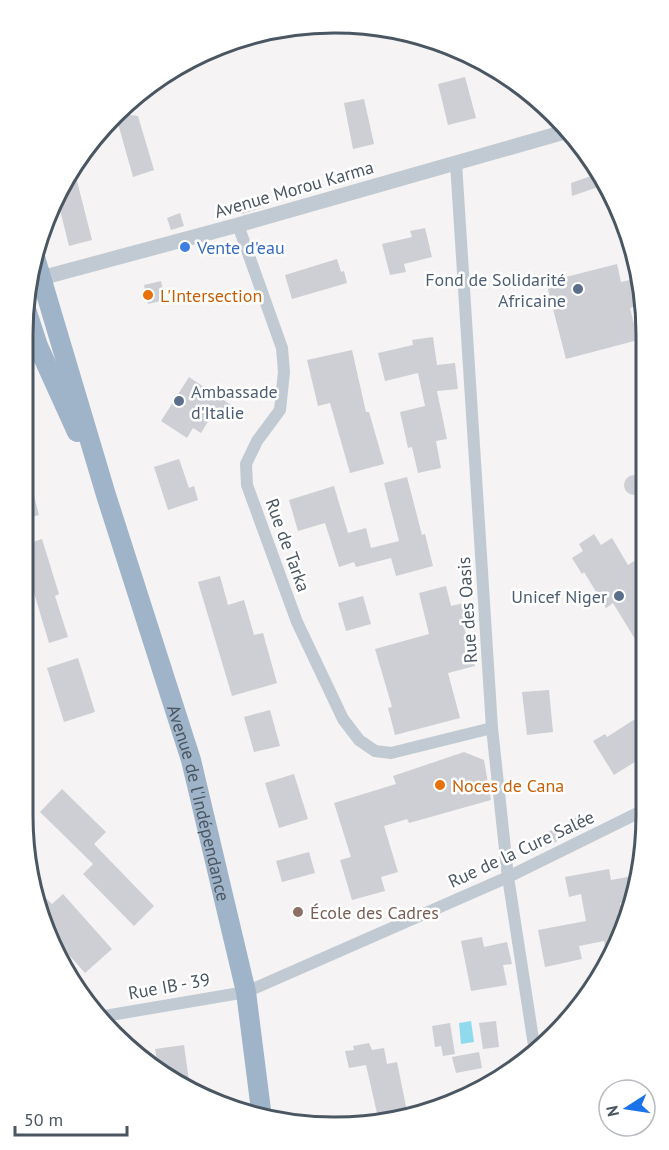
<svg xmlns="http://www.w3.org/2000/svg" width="669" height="1150" font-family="'PT Sans',sans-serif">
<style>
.water{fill:#90daee}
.building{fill:#cdcfd5}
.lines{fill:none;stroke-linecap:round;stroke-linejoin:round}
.minor{stroke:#c1cad2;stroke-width:12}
.tertiary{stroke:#c1cad2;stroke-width:15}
.trunk{stroke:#9fb4c9;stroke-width:20}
.shop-dot{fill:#3f7fe0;stroke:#fff;stroke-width:2}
.service-dot{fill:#5c6f8a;stroke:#fff;stroke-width:2}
.food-dot{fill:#e8710a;stroke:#fff;stroke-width:2}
.education-dot{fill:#8d6e63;stroke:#fff;stroke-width:2}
.labels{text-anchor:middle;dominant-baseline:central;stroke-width:5;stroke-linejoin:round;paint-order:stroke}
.street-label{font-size:18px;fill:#4a5661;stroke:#fff}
.shop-label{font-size:18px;fill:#366cbe;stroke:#fff;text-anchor:start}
.service-label{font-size:18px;fill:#4e5e75;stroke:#fff;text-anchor:end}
.food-label{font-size:18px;fill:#c56008;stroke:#fff;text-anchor:start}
.education-label{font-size:18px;fill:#785e54;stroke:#fff;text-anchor:start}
.rim{fill:none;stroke:#4a5661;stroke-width:3}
</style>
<rect width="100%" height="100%" fill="#f5f3f3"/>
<!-- water -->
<path class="water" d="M471,1021L474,1042L461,1044L459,1023Z"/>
<!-- building -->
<path class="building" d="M465,77L476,118L448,125L438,84Z
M364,99L374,144L353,149L344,103Z
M123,114L138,116L154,170L133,177L117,120Z
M600,173L607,184L572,196L571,183Z
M76,177L92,240L69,246L57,198L66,179Z
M261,195L264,207L242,214L238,201Z
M180,213L184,226L171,230L167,218Z
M425,228L432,257L404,264L406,272L390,275L382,244L412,237L410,231Z
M337,259L341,272L344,271L347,283L292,299L285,275Z
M617,264L621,282L639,278L644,304L630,308L638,340L566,359L546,282Z
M161,281L165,300L148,304L144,285Z
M433,337L437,365L455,363L458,389L437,391L447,439L436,441L441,468L418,473L412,447L408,448L400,412L425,406L418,373L385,381L378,353L413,345L412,340Z
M352,350L366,412H369L384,464L350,473L330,403L318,406L307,360Z
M189,377L237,409L229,421L214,412L201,433L193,428L187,438L161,421Z
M179,459L189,488L194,486L198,500L168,510L154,467Z
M27,469L39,515L23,519V470Z
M624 485a10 10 0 1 1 20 0a10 10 0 1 1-20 0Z
M407,477L422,535L425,534L433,566L396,576L391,558L356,567L354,562L339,567L325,523L298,531L289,500L334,486L348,533L366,528L371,548L399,541L384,483Z
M594,534L601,545L612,538L628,565L646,554V657L613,603L606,608L584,572L582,574L572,558L583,551L579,544Z
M42,539L59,594L55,596L68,637L49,643L23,556V545Z
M220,576L228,605L244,600L254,635L263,633L277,683L232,696L198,582Z
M446,586L451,606L464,603L470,626L464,627L475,666L448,673L460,718L395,735L388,708L392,707L375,649L429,634L419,593Z
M363,596L371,624L346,631L338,603Z
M78,658L95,712L64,722L47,668Z
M549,690L553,732L527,735L522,692Z
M270,710L280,746L254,752L244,717Z
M646,712V755L614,775L593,741L605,734L607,737Z
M464,752L484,760L491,800L409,823L407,819L384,826L398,872L381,877L385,891L352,900L340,860L351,857L334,803L396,784L393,776Z
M294,774L308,819L279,828L265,783Z
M62,789L106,832L94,844L154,906L134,926L83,874L93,864L40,812Z
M581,815L586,826L546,847L540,836Z
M309,852L315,873L282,882L276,861Z
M609,869L611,880L638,875L633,901L620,903L625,926L608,961L604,941L579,946L582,959L545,967L538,930L586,921L581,894L569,897L565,877Z
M34,887L52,904L63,894L112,949L85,973L47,930L39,915Z
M482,937L484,947L507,942L512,964L503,965L507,985L471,991L461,941Z
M496,1021L499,1047L483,1049L479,1023Z
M450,1023L455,1054L443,1056L441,1046L435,1047L432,1026Z
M369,1043L372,1050L384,1048L387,1064L397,1062L408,1116L379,1122L366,1065L349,1068L345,1051L354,1050L353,1046Z
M184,1045L190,1088L159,1073L155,1049Z
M479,1052L482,1068L456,1073L452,1057Z"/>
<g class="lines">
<!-- minor -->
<path class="minor" d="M456,163L492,728L508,877L535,1052
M238,225L282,348L284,372L280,410L257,441L246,464L247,485L297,622L343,719L359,740L375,751L391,753L492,728
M99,1017L246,992L508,877L646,809"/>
<!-- tertiary -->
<path class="tertiary" d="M30,281L238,225L568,131"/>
<!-- trunk -->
<g class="trunk">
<path id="s1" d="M35,257L106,495L191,760L246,992L262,1118"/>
<path d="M25,306L38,346L77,432"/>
</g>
</g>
<!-- markers -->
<circle class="shop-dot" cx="185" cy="247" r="6"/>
<g class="service-dot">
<circle cx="578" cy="289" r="6"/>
<circle cx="179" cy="401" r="6"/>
<circle cx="619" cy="596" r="6"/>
</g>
<g class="food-dot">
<circle cx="148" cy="295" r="6"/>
<circle cx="440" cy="785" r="6"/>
</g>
<circle class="education-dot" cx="298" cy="912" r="6"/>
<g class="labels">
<!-- street labels -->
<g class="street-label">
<text transform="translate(294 189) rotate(-16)">Avenue Morou Karma</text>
<text transform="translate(288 545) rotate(70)">Rue de Tarka</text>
<text transform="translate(467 610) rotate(-94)">Rue des Oasis</text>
<text stroke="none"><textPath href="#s1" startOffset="570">Avenue de l'Indépendance</textPath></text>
<text transform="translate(521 849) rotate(-25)">Rue de la Cure Salée</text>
<text transform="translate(169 986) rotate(-10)">Rue IB - 39</text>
</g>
<!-- shop labels -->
<g class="shop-label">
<text x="197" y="247">Vente d'eau</text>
</g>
<!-- service labels -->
<g class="service-label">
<text x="566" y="279">Fond de Solidarité<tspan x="566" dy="21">Africaine</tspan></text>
<text x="191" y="391" text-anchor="start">Ambassade<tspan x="191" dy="21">d'Italie</tspan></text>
<text x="607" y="596">Unicef Niger</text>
</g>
<!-- food labels -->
<g class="food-label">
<text x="160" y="295">L'Intersection</text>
<text x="452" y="785">Noces de Cana</text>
</g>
<!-- education labels -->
<g class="education-label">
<text x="310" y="912">École des Cadres</text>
</g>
</g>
<!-- crop -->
<path d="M0 0H669V1150H0ZM334 33H335A301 301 0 0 1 636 334V816A301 301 0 0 1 335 1117H334A301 301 0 0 1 33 816V334A301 301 0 0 1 334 33Z" fill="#fff" fill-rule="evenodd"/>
<path class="rim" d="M334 33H335A301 301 0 0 1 636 334V816A301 301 0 0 1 335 1117H334A301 301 0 0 1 33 816V334A301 301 0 0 1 334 33Z"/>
<!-- north arrow -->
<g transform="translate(627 1108) rotate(258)"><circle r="28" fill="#ffffff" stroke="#b7bbc0" stroke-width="1.5"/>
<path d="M0-4.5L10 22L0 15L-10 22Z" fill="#1a73e8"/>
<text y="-9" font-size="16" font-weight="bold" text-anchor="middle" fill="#4a5661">N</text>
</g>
<!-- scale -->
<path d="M15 1126v9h112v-9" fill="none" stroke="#4a5661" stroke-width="3"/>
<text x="24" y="1126" font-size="18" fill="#4a5661" stroke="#ffffff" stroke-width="4.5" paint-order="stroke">50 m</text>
</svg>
